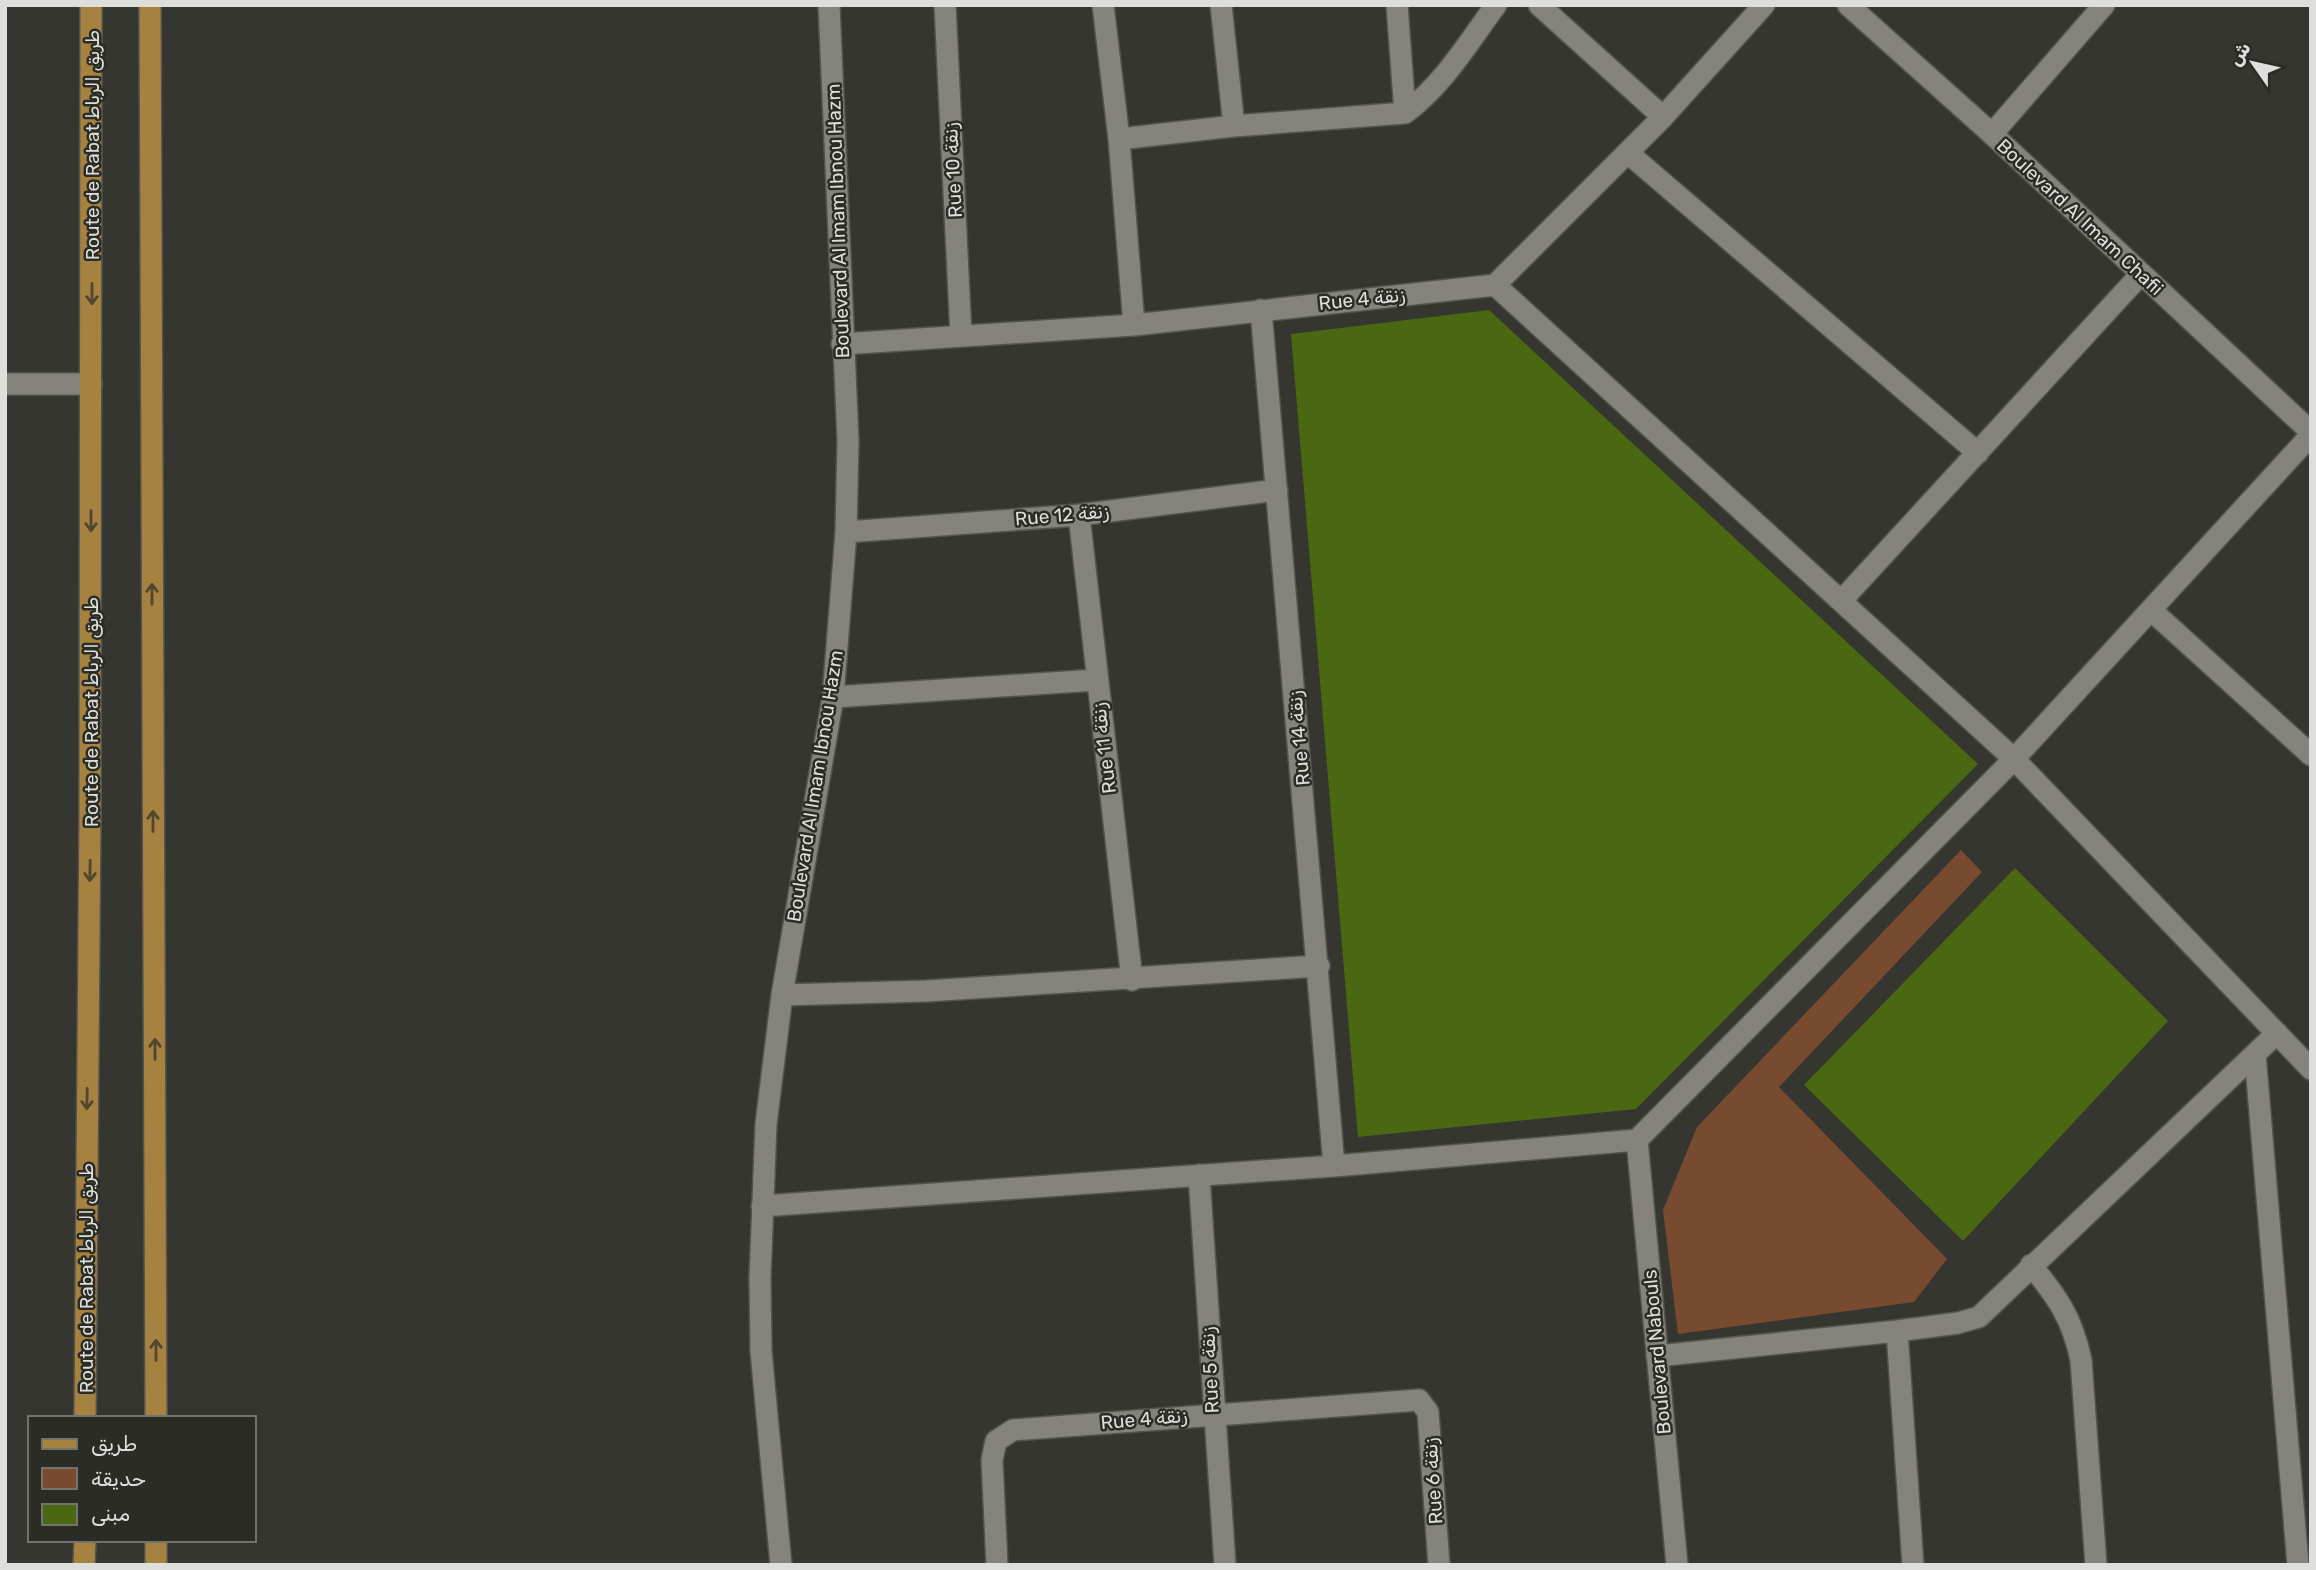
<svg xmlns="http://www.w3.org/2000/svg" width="2316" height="1570" font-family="Rubik,'Noto Naskh Arabic',sans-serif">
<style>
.green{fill:#784b31}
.building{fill:#4a6711}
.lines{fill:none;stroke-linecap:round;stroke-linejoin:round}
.street-casing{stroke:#54534e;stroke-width:24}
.secondary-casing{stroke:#54534e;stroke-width:24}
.primary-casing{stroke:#54534e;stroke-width:24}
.street{stroke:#84837c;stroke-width:21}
.secondary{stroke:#84837c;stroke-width:21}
.primary{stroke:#a68241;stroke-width:21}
.oneway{stroke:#51462e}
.labels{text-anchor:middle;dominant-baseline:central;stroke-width:5;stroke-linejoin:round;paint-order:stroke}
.street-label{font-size:19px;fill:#dededa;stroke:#2c2c26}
</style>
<rect width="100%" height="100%" fill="#363630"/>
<!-- green -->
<path class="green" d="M1961,850L1982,872L1779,1087L1947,1259L1914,1302L1678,1334L1663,1210L1697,1127Z"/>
<!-- building -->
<path class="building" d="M1489,310L1978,764L1636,1109L1358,1137L1291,334Z
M2015,868L2168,1021L1963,1241L1804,1085Z"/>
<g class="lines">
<defs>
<path id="street" d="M945,5L961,336
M1103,5L1119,139L1134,325
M1221,5L1234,126
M1397,5L1405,113
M1539,5L1663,117
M1992,134L2104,5
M1119,139L1234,126L1405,113C1443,85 1468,43 1496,5
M1628,153L1978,453
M1495,285L2014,759L2311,1069
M1261,310L1334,1166
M842,344L1134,325L1495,285L1663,117L1764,5
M5,384H91
M1079,515L1132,980
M846,532L1079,515L1277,490
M1842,600L2141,274
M2151,610L2311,755
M833,697L1096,680
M782,995L926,991L1319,966
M2255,1054L2298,1565
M1637,1140L1677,1565
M1199,1175L1225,1565
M762,1206L1334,1166L1637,1140L2014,759L2311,435
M2031,1265C2058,1298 2072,1318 2081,1360L2096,1565
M1897,1331L1913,1565
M1657,1356L1897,1331L1958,1323L1979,1317L2277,1033
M781,1565L761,1351L760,1278L766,1124L782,995L833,697L846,532L848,440L829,5
M997,1565L992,1460L996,1441L1013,1430L1419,1400L1428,1412L1439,1565"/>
<path id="secondary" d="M1848,5L1992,134L2311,432"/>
<path id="primary" d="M150,5L156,1418
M85,1418L90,813L91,5
M156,1540V1565
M84,1565L85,1540"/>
</defs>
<!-- street casing -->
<use href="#street" class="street-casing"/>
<!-- secondary casing -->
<use href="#secondary" class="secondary-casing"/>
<!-- primary casing -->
<use href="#primary" class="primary-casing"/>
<!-- street -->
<use href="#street" class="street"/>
<!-- secondary -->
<use href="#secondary" class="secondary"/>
<!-- primary -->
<use href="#primary" class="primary"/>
</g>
<!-- one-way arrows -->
<defs><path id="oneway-shaft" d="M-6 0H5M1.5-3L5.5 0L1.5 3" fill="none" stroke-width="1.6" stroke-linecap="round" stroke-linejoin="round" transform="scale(1.75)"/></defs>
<g class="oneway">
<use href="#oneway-shaft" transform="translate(92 294) rotate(90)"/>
<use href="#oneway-shaft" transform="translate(91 521) rotate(90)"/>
<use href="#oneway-shaft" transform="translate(152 594) rotate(-90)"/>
<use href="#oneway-shaft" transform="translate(153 821) rotate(-90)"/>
<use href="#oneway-shaft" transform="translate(90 871) rotate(91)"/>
<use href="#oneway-shaft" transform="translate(155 1049) rotate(-90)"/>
<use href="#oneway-shaft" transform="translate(87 1099) rotate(91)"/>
<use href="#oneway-shaft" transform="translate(156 1350) rotate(-90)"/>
</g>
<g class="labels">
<!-- street labels -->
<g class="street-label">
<text transform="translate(92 145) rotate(-90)">Route de Rabat طريق الرباط</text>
<text transform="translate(953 170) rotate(-93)">Rue 10 زنقة</text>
<text transform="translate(2080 217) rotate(43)">Boulevard Al Imam Chafii</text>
<text transform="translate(838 221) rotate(-92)">Boulevard Al Imam Ibnou Hazm</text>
<text transform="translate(1362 299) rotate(-6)">Rue 4 زنقة</text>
<text transform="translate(1062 515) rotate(-5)">Rue 12 زنقة</text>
<text transform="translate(91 712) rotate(-90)">Route de Rabat طريق الرباط</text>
<text transform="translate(1299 738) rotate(-95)">Rue 14 زنقة</text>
<text transform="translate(1104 748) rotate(-97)">Rue 11 زنقة</text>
<text transform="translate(815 786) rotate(-81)">Boulevard Al Imam Ibnou Hazm</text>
<text transform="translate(86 1278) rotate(-90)">Route de Rabat طريق الرباط</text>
<text transform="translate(1657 1352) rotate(-95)">Boulevard Nabouls</text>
<text transform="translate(1210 1370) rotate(-93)">Rue 5 زنقة</text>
<text transform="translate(1144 1419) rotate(-5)">Rue 4 زنقة</text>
<text transform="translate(1433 1481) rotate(-94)">Rue 6 زنقة</text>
</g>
</g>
<!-- border -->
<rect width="2316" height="1570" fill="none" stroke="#dededa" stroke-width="14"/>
<!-- legend -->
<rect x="28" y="1416" width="228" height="126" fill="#2c2c26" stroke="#73736e" stroke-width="2"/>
<rect x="42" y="1439" width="35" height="10" fill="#a68241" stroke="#73736e" stroke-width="2"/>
<text x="91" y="1451" font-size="21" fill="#dededa">طريق</text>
<rect x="42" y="1468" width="35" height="21" fill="#784b31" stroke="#73736e" stroke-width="2"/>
<text x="91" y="1486" font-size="21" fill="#dededa">حديقة</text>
<rect x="42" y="1504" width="35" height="21" fill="#4a6711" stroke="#73736e" stroke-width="2"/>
<text x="91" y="1521" font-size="21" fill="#dededa">مبنى</text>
<!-- north arrow -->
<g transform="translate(2253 63) rotate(304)" stroke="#2c2c26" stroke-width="5" paint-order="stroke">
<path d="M0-5L12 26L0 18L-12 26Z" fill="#dededa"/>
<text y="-10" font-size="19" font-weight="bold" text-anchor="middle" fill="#dededa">ش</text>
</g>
</svg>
